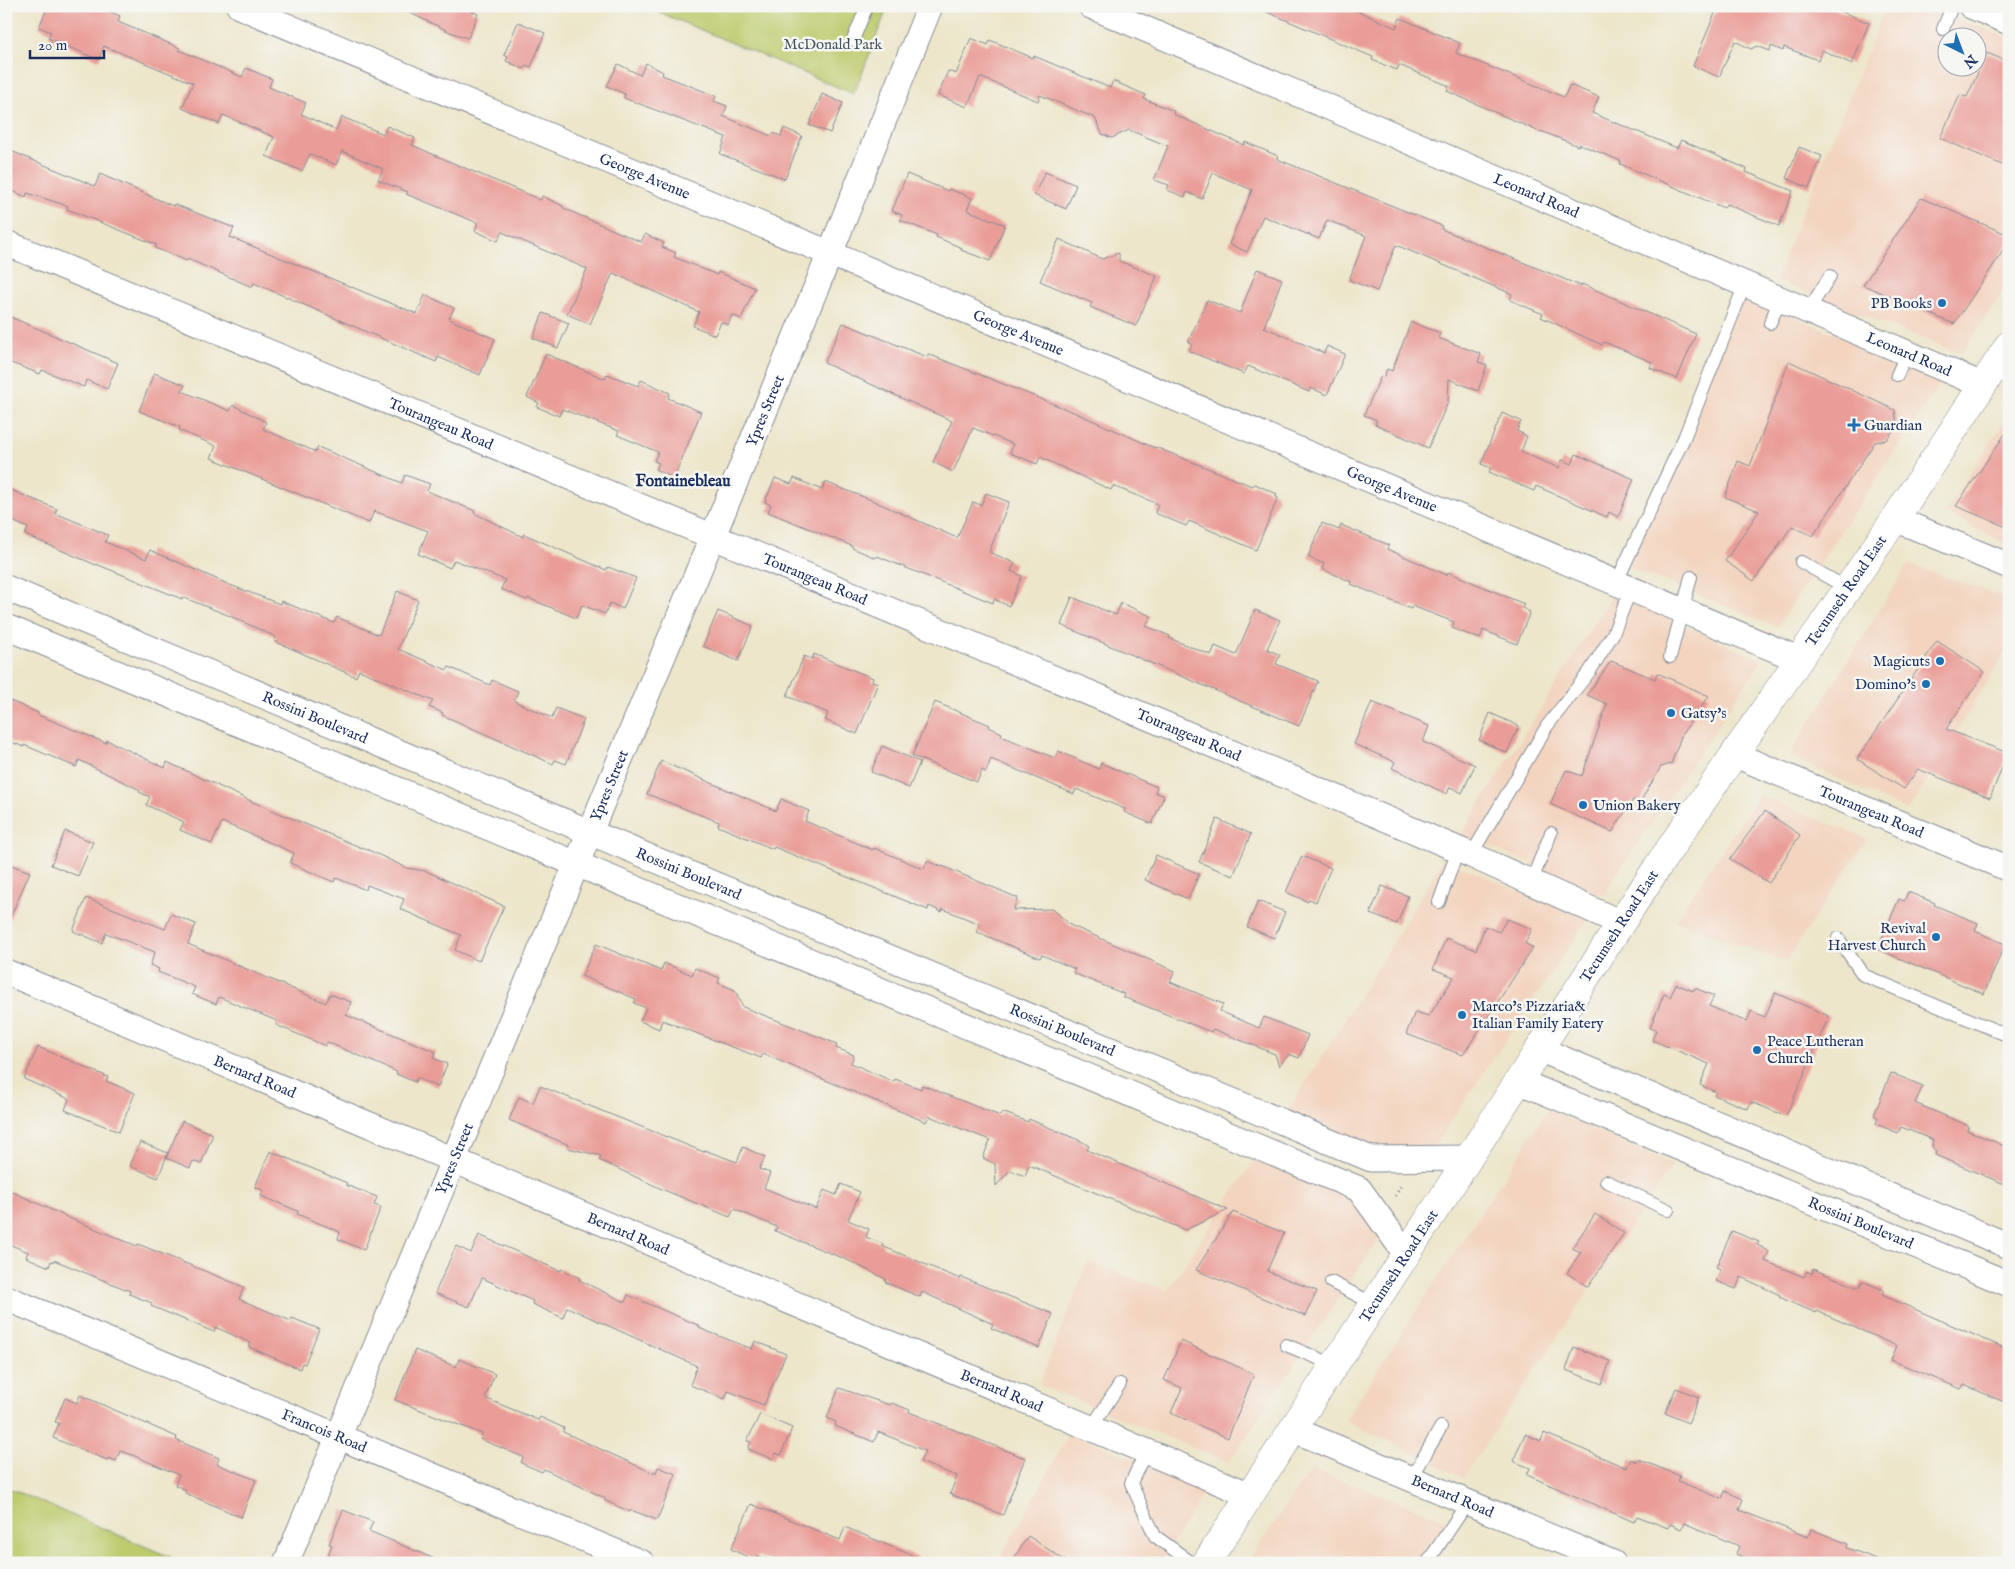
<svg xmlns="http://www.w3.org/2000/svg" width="2015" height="1569" font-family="'IM FELL English',serif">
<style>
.built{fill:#f3d4bf;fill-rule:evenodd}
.green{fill:#bdcb6d;stroke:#6c7d66}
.building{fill:#ea9d98}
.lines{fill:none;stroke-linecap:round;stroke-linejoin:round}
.lane-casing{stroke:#848a94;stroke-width:14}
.street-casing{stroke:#848a94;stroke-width:27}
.secondary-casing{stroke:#848a94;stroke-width:29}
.path{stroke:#848a94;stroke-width:3;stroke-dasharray:1 4;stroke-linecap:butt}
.lane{stroke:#fff;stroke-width:12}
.street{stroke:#fff;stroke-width:25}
.secondary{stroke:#fff;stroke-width:28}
.poi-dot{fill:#1f6fb2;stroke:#f6f6f2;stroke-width:2}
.labels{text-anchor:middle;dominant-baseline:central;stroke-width:5;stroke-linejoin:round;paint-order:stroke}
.park-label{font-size:15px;fill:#445662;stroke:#f6f6f2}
.street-label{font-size:15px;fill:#1b2f5e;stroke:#f6f6f2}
.poi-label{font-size:15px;fill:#1b2f5e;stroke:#f6f6f2;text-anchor:start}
.neighbourhood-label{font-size:16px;font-weight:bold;fill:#1b2f5e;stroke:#f6f6f2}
</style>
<rect width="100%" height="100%" fill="#f6f6f2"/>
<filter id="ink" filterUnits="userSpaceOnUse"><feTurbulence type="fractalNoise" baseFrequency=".02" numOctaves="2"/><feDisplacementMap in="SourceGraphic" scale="10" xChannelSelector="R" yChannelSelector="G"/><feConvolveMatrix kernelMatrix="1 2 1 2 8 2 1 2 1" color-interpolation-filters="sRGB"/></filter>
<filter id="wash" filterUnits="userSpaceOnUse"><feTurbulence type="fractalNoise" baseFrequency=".0096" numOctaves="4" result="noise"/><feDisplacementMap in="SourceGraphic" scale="20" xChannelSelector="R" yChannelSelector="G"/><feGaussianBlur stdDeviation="1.12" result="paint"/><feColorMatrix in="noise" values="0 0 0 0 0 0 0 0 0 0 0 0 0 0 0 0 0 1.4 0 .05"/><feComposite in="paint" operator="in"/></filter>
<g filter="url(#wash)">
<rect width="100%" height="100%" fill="#ede6cb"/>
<!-- built -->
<path class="built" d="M1886,6H1922L2009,38V282L1961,354L1775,280ZM1948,38H1978V68H1948Z
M1742,295L1943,379L1777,627L1628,567Z
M2009,415V545L1944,513Z
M1908,564L2009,599V646L1908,811L1789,756Z
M1613,594L1762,660L1603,895L1461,834Z
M1759,795L1867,839L1786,962L1675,921Z
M1443,859L1588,919L1432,1149L1383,1153L1286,1114L1401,930Z
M1548,1110L1673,1164L1463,1478L1345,1420Z
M1255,1159L1392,1219L1229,1462L1039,1385L1088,1261L1167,1291Z
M1070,1432L1206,1490L1160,1563H998Z
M1311,1469L1447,1520L1415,1563H1247Z"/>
<!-- green -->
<path class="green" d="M644,6H888L854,94Z
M6,1487L184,1563H6Z"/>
<g id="blocks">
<!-- building -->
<path class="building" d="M48,6H98L120,16L118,22L180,48L179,50L242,77L246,68L272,79L269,87L306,103L301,114L336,130L342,117L384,134L387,126L415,138L412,145L453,163L541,200L542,196L563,206V208L641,242L645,234L664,243L662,247L676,253L674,257L717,275L718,272L755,288L741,319L732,315L728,325L721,322L715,335L693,326L699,312L613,273L590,324L567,314L587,269L502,232L498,241L475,231L478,223L406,194L408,192L378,180L383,169L342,151L336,165L310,154L302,171L266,156L274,137L223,115L219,124L182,108L193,83L104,46L99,60L48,38L51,32L39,27Z
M395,6H474L471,11L478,14L468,38L450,32Z
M1253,6H1346L1396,28L1400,18L1460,43L1456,53L1564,97L1570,85L1599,97L1592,113L1677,148L1681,140L1747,169L1746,172L1793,191L1779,226L1726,204L1724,208L1620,164L1621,161L1579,144L1578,146L1541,131L1540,132L1447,91L1449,86L1399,65L1397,70L1372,60L1373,57Z
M1718,6H1828L1869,23L1852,64L1822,50L1818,60L1784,47L1783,51L1771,46L1770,51L1757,46L1751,49L1735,41L1719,77L1693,66Z
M518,22L545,33L531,67L526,65L524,69L506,61L508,57L504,55Z
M971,38L988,45L990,40L1033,58L1034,56L1110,88L1113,81L1146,95L1144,99L1174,111L1173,114L1244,145L1245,142L1278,156L1277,159L1442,226L1441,229L1581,286L1582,284L1696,334L1677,379L1650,368L1652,362L1604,342L1602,345L1541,317L1543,314L1510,300L1512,294L1396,245L1377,291L1349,280L1366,236L1327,220L1319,239L1263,216L1247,252L1229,244L1252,190L1213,173L1202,199L1187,192L1185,197L1167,190L1169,185L1154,180L1168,146L1129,130L1112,138L1102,134L1095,118L1040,95L1038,101L980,77L967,107L938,95L948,71L956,74Z
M1987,53L2009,62V168L1940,138L1960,95L1967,97Z
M646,63L663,72L662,75L716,96L714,101L727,106L723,116L771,136L773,133L781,136L784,128L802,136L785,179L720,154L726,137L624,98L625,94L607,86L618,64L640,75Z
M822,94L843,103L830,133L809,125Z
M1799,147L1822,156L1809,188L1786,178Z
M6,149L95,186L100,174L173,206L174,204L234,228L230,237L417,314L425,295L454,308L449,319L495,339L480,375L438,357L436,362L254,283L252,287L188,259L187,261L155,248L157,245L67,209L68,206L27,193L26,197L6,188Z
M1045,172L1076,185L1066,209L1034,195Z
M907,174L948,191L949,189L972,198L967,210L1005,225L990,261L961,250L962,248L936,237L937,235L900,220L902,215L892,211Z
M1921,198L2009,235V242L1954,324L1863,285Z
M1059,239L1102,259L1119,253V261L1157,276L1136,326L1090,307L1092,303L1040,281Z
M1257,269L1282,279L1264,327L1324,353L1327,346L1345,354L1327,395L1311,388L1309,392L1248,366L1244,374L1189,351L1192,344L1188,342L1207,300L1240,313Z
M543,313L569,323L558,348L533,338Z
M6,315L118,363L107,389L86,380L84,387L42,370L40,374L6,361Z
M1411,322L1440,333L1438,338L1481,354L1478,362L1487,365L1478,391L1449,379L1448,402L1428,448L1375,424L1377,420L1364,415L1381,376L1384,377L1387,369L1392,371Z
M843,323L927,357L928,354L1076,413L1155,448V447L1252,486L1255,484L1277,494L1276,497L1278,498L1256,550L1189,521L1186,526L1155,513L1158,504L1113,486L1111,490L1040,457L1037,464L1010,453L1013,444L973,428L953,472L933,462L952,421L824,363Z
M546,354L605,379L607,374L638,386L641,380L670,393L668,398L701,412L674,478L656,470L659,463L654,461L658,452L617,435L619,431L562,409L559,416L537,407L539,403L527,397Z
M1789,361L1895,410L1897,426L1886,440L1875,442L1813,536L1792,526L1754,581L1725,561L1759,511L1725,497L1738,461L1750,466Z
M154,373L185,385L182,391L230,411L233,405L266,422L263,429L316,452L318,447L402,483L405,475L430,484L427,491L475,511L474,513L523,537L524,534L606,570L608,567L636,578L623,609L610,603L605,614L582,605L576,618L528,598L527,600L501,589L505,580L454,560L450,568L418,554L428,531L374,511L369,523L211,458L216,446L179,430L180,427L139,411Z
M1502,413L1521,421L1517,431L1527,436L1521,452L1559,468L1562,460L1572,464L1576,454L1634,479L1618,517L1609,512L1607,517L1536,486L1534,491L1489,472L1491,468L1481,464Z
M2009,428V528L1956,506Z
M775,478L791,484L794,478L822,490L825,482L869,499L957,538L973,502L981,505L986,493L1009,502L989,552L1015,563L1011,571L1022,576L1009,606L994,599L993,603L877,556L876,558L852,548V546L768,512L771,505L765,502Z
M6,488L57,509L55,513L108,535L105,542L146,559L150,550L230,585L280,604L281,601L334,623L337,617L379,635L397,591L418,600L398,649L447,670L449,667L490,685L492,680L518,691L514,701L552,718L556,708L584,719L566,764L555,760L553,764L442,715L443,713L429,707L433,701L359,670L356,677L274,641L276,637L230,616L182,597V599L96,564V565L25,535L28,528L6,518Z
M1322,523L1339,530L1341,525L1389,545L1387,549L1447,575L1448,572L1524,604L1522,608L1530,612L1517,644L1483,630L1480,639L1452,628L1454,622L1412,606L1411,609L1351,584L1352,582L1322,569L1324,564L1308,557Z
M1072,597L1116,615L1121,603L1151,616L1146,626L1170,636L1169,638L1211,655L1215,646L1236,655L1255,610L1280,620L1267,649L1280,655L1276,664L1318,681L1299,726L1061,625Z
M718,611L753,626L738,661L703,646Z
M1937,641L1985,672L1946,729L2008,753L1990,798L1918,769L1904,789L1857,759Z
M814,654L873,678L872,681L878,683L857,734L825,720L828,713L787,696L804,656L812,659Z
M1611,661L1655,679L1657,673L1709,696L1682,734L1671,764L1661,767L1640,802L1633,800L1612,832L1550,804L1566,770L1582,776L1607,704L1587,695Z
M6,699L38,713V715L106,743L107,740L165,768L167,762L253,802L362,848V847L407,868L426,871L504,906L479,961L455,950L461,935L400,909L404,899L367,885L366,890L336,878L334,882L290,863L294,853L222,822L212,844L180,830L184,822L146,805L150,797L139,792L140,790L79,760L76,767L24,745V747L6,740Z
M935,702L990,725L989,727L1002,733L1001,736L1055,758L1058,751L1099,769L1101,763L1157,787L1155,792L1164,796L1152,824L1124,812L1125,809L1076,789L1074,794L991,759L986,772L982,770L977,782L912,756Z
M1372,702L1429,726L1423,742L1475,765L1462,793L1450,787L1447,794L1392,768L1395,762L1354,744Z
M1490,713L1519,726L1507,753L1479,740Z
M882,746L920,762L909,788L871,772Z
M661,761L776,811L781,799L809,811L805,821L873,850L874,848L924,869L927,861L942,867V866L1018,898L1013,910L1053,909L1070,925L1175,971L1170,982L1223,1004L1220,1011L1259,1028L1264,1017L1308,1035L1299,1058L1289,1054L1279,1066L1275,1054L1213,1029L1211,1032L1123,997L1124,994L1073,973L1075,969L1042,955L1040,958L977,932L980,924L943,909L942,912L929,906L928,910L774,847L773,849L718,826L719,822L647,794Z
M1765,811L1800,835L1769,883L1730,859Z
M1217,819L1251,834L1233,876L1199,862Z
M65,831L93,842L78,876L51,865Z
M1156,855L1199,874L1188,899L1145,880Z
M1302,856L1331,868L1316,902L1309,899L1308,902L1286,892Z
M6,863L30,872L6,927Z
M1382,886L1408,896L1397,924L1370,914Z
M1908,892L1935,903L1934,905L1978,923L1975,931L2005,944L1984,994L1877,949L1899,899L1904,901Z
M86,898L165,929L171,914L196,924L188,944L326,1003L330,994L351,1002L346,1015L436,1052L433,1058L447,1064L438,1087L417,1078L415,1082L396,1074L397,1072L327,1042L326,1046L276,1025L277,1021L219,997L216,1004L192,994L195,987L158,972L159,969L150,965L155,952L106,933L102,943L73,931Z
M1258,901L1285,912L1274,938L1247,927Z
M1507,919L1532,929L1525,943L1533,948L1463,1055L1406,1034L1415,1012L1429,1016L1454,977L1433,969L1446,938L1476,950L1485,926L1499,932Z
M596,944L661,971L664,963L692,975L695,968L720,978L718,983L735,990L743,1007L837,1044L836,1048L854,1055L851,1063L894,1082L895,1079L921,1089L922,1085L1000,1116L1002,1112L1028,1122L1029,1119L1081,1141L1089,1146L1087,1150L1228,1210L1185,1230L1029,1165L1025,1176L1010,1170L996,1186L995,1164L983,1158L990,1140L929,1116L926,1122L763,1054L761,1058L662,1020L659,1029L640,1021L646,1008L634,1003L636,999L582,976Z
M1676,984L1693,991L1695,988L1714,996L1709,1006L1747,1022L1751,1011L1765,1017L1775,993L1829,1016L1786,1116L1751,1102L1748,1109L1714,1095L1716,1092L1700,1085L1709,1064L1652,1040L1656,1030L1650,1028L1664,994L1670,997Z
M38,1047L108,1077L106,1081L135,1093L119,1132L65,1110L69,1099L24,1079Z
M1891,1073L1923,1086L1915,1103L1969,1126L1967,1130L2009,1148V1186L1935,1155L1936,1152L1932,1147L1933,1140L1901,1127L1898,1133L1876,1124L1878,1117L1874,1115Z
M540,1086L704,1152V1150L737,1162L743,1147L765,1157L759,1169L770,1173L764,1188L816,1209L824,1190L836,1195L841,1184L860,1192L848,1220L869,1229L866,1237L883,1244L882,1246L960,1279L961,1277L1053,1314L1039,1348L991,1328L993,1324L922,1292L920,1297L885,1282L886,1279L845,1259L775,1231L777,1227L734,1209L730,1217L664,1190L599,1160L601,1156L568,1148L569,1145L509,1120L519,1097L533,1103Z
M182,1121L213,1134L201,1164L193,1161L190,1168L166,1158Z
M140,1142L168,1153L158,1178L130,1166Z
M270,1151L347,1183L346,1185L377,1197L374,1205L381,1207L364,1250L338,1239L340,1232L297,1214L298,1211L261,1196L263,1190L255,1187Z
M11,1191L69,1218L137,1246L138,1244L244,1287L239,1299L291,1321L292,1318L319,1329L305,1364L302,1363L300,1369L249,1347L251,1343L215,1327L214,1332L151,1306L152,1303L129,1294L130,1291L54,1260L53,1262L51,1261L49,1267L26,1257L28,1252L6,1243V1202Z
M1233,1212L1284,1233L1267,1271L1317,1291L1305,1316L1196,1270Z
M1595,1214L1624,1233L1588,1287L1567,1273L1581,1252L1572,1248Z
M1732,1231L1759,1242L1757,1245L1769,1251L1765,1261L1804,1277L1807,1271L1812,1274L1813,1269L1856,1287H1860L1862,1281L1884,1290L1882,1295L2009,1350V1404L1964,1385L1961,1389L1891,1360L1897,1346L1817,1311L1816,1313L1779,1297L1780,1295L1741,1277L1736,1289L1716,1281L1721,1269L1716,1267Z
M479,1235L560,1271L561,1269L580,1278L579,1280L625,1302L628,1295L700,1326L699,1328L752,1349L755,1341L786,1354L764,1405L728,1391L725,1399L690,1385L697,1366L567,1307L563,1318L532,1304L533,1301L482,1278L469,1307L435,1293L456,1246L471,1253Z
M1181,1341L1254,1374L1228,1438L1171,1413L1182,1388L1164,1380Z
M1574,1347L1610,1361L1602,1384L1566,1370Z
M415,1350L456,1367L459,1359L495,1374L485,1398L538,1420L540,1417L564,1428L563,1432L653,1473L654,1471L656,1473L658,1467L676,1474L657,1520L631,1510L630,1512L604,1500L605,1498L544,1469L542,1472L521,1463L523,1457L480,1439L482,1434L395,1400Z
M839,1388L890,1405L892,1403L910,1410L909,1412L1025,1458L1003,1515L950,1494L957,1476L920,1462L925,1451L878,1432L874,1442L835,1426L836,1422L827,1418Z
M1676,1388L1699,1397L1688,1423L1665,1413Z
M80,1395L177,1437L176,1440L219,1458L217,1464L256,1480L241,1517L185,1493L186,1490L175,1485L179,1475L130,1454L120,1451L116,1461L108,1458L107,1460L53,1438L59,1423L55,1422L65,1398L77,1403Z
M760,1414L792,1428L781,1455L776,1453L773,1459L748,1449L751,1442L747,1441Z
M1544,1433L1627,1468L1631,1459L1637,1462L1638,1459L1680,1476L1678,1481L1722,1499L1725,1491L1743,1499L1739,1510L1808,1537L1811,1529L1848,1544L1847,1548L1882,1561V1563H1740L1742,1557L1736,1554L1739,1546L1684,1523L1681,1529L1670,1524L1668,1528L1637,1516L1634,1522L1527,1475L1530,1468L1513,1461L1525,1434L1541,1441Z
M751,1504L840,1540L845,1527L930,1563H774L758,1556L756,1561L731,1549Z
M343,1510L373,1522L369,1531L444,1563H325L332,1545L329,1544Z
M1028,1536L1069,1563H1011Z"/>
</g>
</g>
<g filter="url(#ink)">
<use href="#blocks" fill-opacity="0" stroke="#848a94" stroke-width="1"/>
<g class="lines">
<defs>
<path id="lane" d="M1943,29L1952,6
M853,40L867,6
M1808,311L1830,276
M1770,323L1780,299
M1897,375L1907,353
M1801,562L1847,588
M1616,583L1684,438L1745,284
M1670,657L1691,577
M1471,855L1547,726L1590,671L1613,634L1631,589
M1531,882L1551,833
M1439,902L1458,850
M1838,938L1863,975L2009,1036
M1606,1181L1668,1210
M1331,1282L1374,1304
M1286,1345L1334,1365
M1091,1428L1120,1384
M1146,1451L1131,1483L1155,1536L1192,1563
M1411,1479L1441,1427
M1427,1563L1468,1502"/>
<g id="street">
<path id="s1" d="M239,6L1798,659"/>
<path id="s2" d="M1091,6L1982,385"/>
<path d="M1971,6L2009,22"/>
<path id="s3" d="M6,243L1164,724L1471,855L1621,923"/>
<path d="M1895,519L2009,566"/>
<path id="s4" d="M6,588L1371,1159L1468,1158"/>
<path d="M6,627L1359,1189L1406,1254"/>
<path id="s5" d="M1733,754L2009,869"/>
<path id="s6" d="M6,972L1250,1495"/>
<path d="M1539,1049L2009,1246"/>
<path id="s7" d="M1518,1081L2009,1284"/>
<path id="s8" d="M6,1298L642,1563"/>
<path id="s9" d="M1292,1429L1613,1563"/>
<path id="s10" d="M286,1563L818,283L930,6"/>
</g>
<g id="secondary">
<path id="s11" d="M1206,1563L1658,866L1895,519L2009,345"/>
</g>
</defs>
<!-- lane casing -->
<use href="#lane" class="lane-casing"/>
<!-- street casing -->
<use href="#street" class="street-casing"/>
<!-- secondary casing -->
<use href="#secondary" class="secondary-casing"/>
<!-- path -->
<path class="path" d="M1395,1196L1402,1184"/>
<!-- lane -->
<use href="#lane" class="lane"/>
<!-- street -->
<use href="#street" class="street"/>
<!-- secondary -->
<use href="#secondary" class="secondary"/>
</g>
</g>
<!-- markers -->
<g class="poi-dot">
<circle cx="1942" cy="303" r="5"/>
<path d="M1851.5 417.5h5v5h5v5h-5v5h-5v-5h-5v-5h5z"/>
<circle cx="1940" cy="661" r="5"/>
<circle cx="1926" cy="684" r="5"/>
<circle cx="1671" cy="713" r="5"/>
<circle cx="1583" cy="805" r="5"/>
<circle cx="1936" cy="937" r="5"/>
<circle cx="1462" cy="1015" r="5"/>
<circle cx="1757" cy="1050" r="5"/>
</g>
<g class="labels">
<!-- park labels -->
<g class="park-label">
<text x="833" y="44">McDonald Park</text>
</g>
<!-- street labels -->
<g class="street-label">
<text stroke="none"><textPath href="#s1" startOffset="440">George Avenue</textPath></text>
<text stroke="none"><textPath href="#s2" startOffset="484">Leonard Road</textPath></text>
<text stroke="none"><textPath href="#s1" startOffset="845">George Avenue</textPath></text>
<text stroke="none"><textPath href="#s2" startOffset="889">Leonard Road</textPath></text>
<text stroke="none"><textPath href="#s10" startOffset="1248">Ypres Street</textPath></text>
<text stroke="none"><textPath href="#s3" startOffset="471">Tourangeau Road</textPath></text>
<text stroke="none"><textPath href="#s1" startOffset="1250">George Avenue</textPath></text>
<text stroke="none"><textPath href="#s3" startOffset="876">Tourangeau Road</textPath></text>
<text stroke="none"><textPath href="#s11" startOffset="1164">Tecumseh Road East</textPath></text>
<text stroke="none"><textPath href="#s4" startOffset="335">Rossini Boulevard</textPath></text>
<text stroke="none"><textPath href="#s3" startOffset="1281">Tourangeau Road</textPath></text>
<text stroke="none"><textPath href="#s10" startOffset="842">Ypres Street</textPath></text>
<text stroke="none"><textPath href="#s5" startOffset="150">Tourangeau Road</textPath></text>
<text stroke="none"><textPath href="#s4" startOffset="740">Rossini Boulevard</textPath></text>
<text stroke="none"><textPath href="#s11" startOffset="759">Tecumseh Road East</textPath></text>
<text stroke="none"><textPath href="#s4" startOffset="1145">Rossini Boulevard</textPath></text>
<text stroke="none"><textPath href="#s6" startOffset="270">Bernard Road</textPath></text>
<text stroke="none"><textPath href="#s10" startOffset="438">Ypres Street</textPath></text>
<text stroke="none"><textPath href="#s7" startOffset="371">Rossini Boulevard</textPath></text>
<text stroke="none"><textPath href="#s6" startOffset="675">Bernard Road</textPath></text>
<text stroke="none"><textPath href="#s11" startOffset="354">Tecumseh Road East</textPath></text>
<text stroke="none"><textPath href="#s6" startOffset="1080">Bernard Road</textPath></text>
<text stroke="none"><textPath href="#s8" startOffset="345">Francois Road</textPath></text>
<text stroke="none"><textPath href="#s9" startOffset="174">Bernard Road</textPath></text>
</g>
<!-- poi labels -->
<g class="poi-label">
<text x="1932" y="303" text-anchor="end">PB Books</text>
<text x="1864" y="425">Guardian</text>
<text x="1930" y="661" text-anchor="end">Magicuts</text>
<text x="1916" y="684" text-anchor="end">Domino's</text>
<text x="1681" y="713">Gatsy's</text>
<text x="1593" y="805">Union Bakery</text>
<text x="1926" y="928" text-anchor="end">Revival<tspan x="1926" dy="17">Harvest Church</tspan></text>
<text x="1472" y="1006">Marco's Pizzaria&amp;<tspan x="1472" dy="17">Italian Family Eatery</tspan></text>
<text x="1767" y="1041">Peace Lutheran<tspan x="1767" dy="17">Church</tspan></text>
</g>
<!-- neighbourhood labels -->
<g class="neighbourhood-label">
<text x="683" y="482">Fontainebleau</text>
</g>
</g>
<!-- margin -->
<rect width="2015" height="1569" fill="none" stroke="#f6f6f2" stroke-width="25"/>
<!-- north arrow -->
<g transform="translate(1962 52) rotate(138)"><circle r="24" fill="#f6f6f2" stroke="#9ea6b7"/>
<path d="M0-4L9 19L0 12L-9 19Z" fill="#1f6fb2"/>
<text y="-8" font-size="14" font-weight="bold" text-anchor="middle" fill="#1b2f5e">N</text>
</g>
<!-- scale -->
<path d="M30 50v8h74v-8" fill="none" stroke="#1b2f5e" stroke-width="2.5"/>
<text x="38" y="50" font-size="15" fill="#1b2f5e" stroke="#f6f6f2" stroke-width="4" paint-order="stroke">20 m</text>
</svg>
